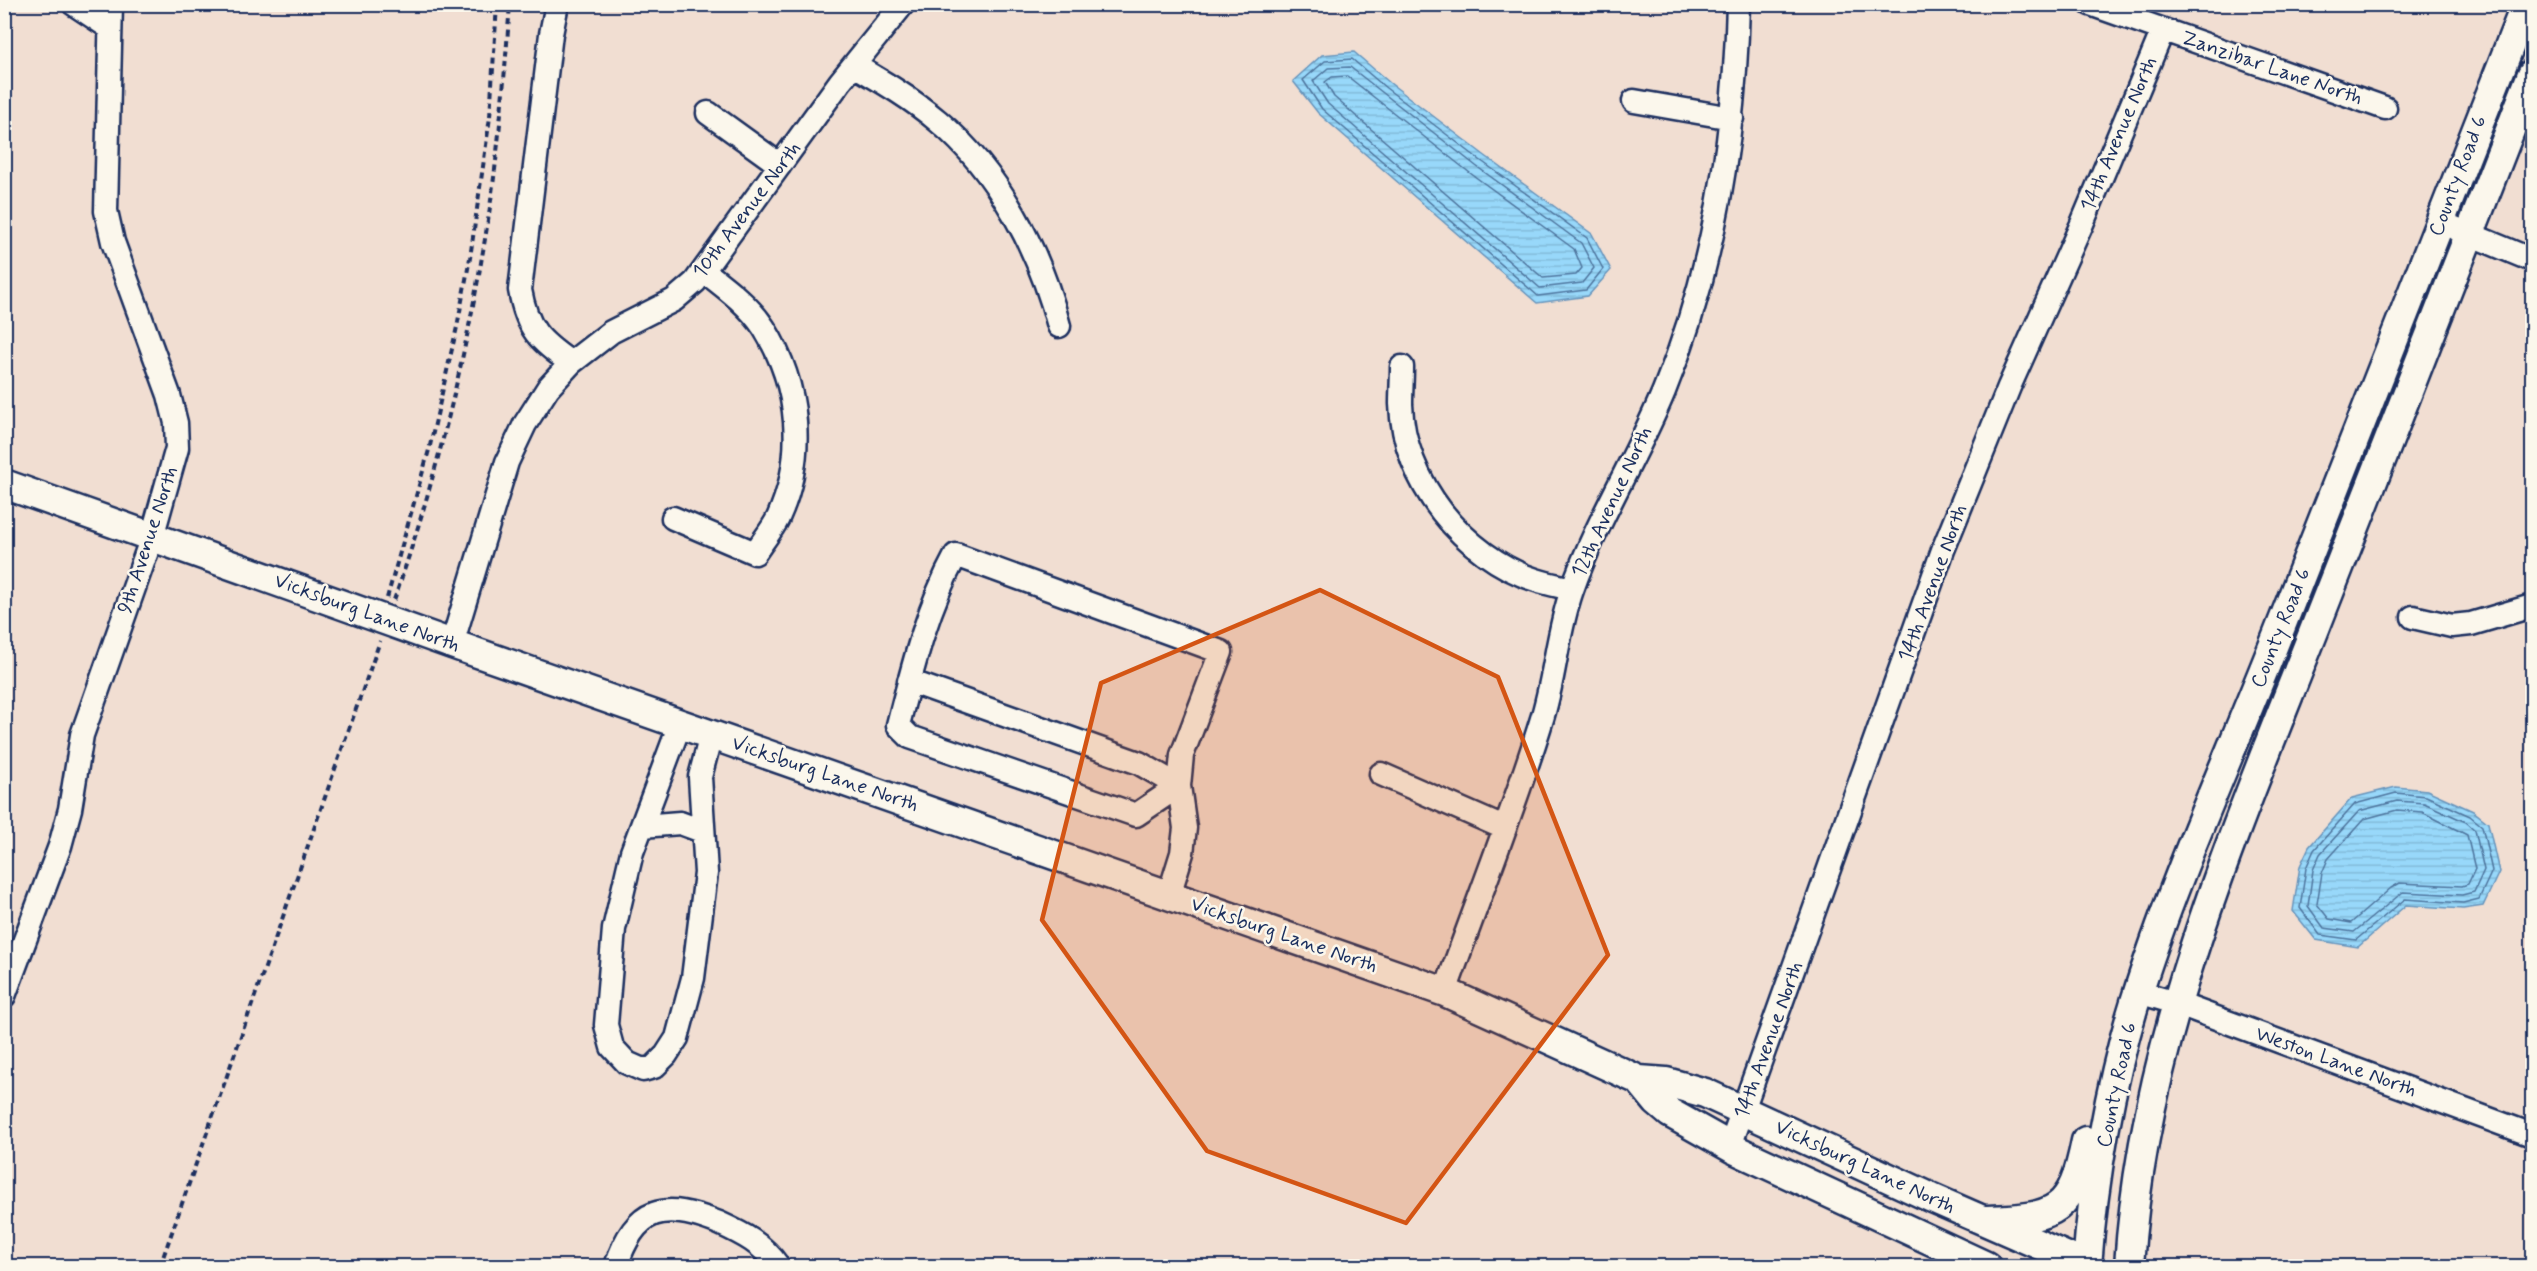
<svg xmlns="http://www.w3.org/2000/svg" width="2537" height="1271" font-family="Mynerve,sans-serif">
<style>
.water{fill:url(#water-rules);stroke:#6694bc;stroke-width:1.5}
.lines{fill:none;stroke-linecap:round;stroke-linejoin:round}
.shore{stroke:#4d739c;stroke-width:1.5}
.minor-casing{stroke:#1b2f5e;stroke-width:27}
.major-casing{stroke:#1b2f5e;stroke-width:33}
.path{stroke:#1b2f5e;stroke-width:4;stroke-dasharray:6 4.5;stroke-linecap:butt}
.minor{stroke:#fbf7ec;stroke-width:22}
.major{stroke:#fbf7ec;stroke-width:28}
.marked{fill:#d45514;fill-opacity:0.2;stroke:#d45514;stroke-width:4.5;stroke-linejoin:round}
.labels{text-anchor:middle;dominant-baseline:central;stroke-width:5;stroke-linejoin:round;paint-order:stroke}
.street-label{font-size:21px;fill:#1b2f5e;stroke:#fbf7ec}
</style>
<defs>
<pattern id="water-rules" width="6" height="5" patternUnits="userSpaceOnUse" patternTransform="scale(1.5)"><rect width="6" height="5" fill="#98d8fa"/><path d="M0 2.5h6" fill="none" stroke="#82bad9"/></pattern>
</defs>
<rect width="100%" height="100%" fill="#f1ded2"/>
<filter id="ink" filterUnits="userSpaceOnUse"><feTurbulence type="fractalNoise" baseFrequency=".0167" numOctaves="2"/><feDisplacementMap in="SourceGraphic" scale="12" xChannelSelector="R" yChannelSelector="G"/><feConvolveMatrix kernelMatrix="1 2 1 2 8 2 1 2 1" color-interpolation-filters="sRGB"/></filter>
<g filter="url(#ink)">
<!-- water -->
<path class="water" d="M1354,52L1390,83L1484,155L1592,234L1611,270L1588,296L1537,303L1318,113L1293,81L1322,55Z
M2396,787L2427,790L2473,811L2488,823L2499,872L2483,906L2463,909L2406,905L2358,947L2316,940L2293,911L2300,866L2309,847L2352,798Z"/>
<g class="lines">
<!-- shore -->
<path class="shore" d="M1352,59L1386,88L1480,160L1587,238L1603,269L1586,290L1538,296L1322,109L1303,80L1325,61Z
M1350,67L1476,166L1581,243L1594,268L1582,283L1540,288L1328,104L1313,81L1328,68Z
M1347,76L1470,173L1574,249L1582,268L1576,275L1543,278L1334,97L1325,82L1332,77Z
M2396,793L2426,796L2470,816L2482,826L2492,871L2479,899L2463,903L2405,899L2356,940L2320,935L2300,908L2306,868L2314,850L2355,804Z
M2397,801L2424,803L2466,822L2475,830L2484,870L2474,892L2462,895L2403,892L2354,932L2324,928L2308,906L2313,870L2320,854L2359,811Z
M2397,810L2422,812L2467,835L2475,869L2468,884L2462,886L2400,883L2391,888L2351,923L2329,919L2317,904L2322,873L2328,859L2364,819Z"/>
<defs>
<path id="minor" d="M74,4L110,28
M557,4L551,34L520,290C527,329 539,341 571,363
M2090,4L2385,108
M854,65C883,82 912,99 938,121C999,172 1039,250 1059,326
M1634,101L1732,118
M708,113L780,165
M2440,222L2532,260
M1402,367C1402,379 1401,392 1401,404C1403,481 1464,557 1536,580C1548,584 1560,586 1572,589
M673,518L755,553C762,542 772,530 778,518C806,456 800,386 764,328C749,305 726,288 704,271
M2413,617L2452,626L2471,624L2532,606
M452,644L507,462L525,424L548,388L571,363L611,332L674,300L695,282L840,82L903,4
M909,681L1139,763L1179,786L1136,815L910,737L898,725C913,666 927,608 956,555L1221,652L1182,755L1179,786L1185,828L1182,853L1169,895
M680,724L632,852L614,929L606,1025L612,1047L627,1063L643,1070L654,1067L666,1055L677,1038L693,978L706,873L700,777L711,735
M1381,774L1504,828
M642,826L680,823L702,831
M1445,992C1477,902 1513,813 1541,722C1555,679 1557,632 1572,590C1596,521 1636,459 1664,391C1714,269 1735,136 1738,4
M2138,992L2176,1003L2532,1135
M4,996L60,846L70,809L82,735L152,537L177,448L176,423L169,395L113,242L106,211L111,4
M1730,1146L1943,550L2009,387L2081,226L2163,30
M616,1266C636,1206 664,1201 719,1223C743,1234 763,1244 778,1266"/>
<path id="major" d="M4,484L452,644L1445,992L1639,1080L1666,1082L1705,1093L1932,1198L2088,1266
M1639,1080L1657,1102L1670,1113L1734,1149L1986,1266
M1987,1220C2058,1218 2072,1211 2086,1141
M2087,1266C2093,1181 2110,1083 2135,1002C2173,880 2227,763 2274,644C2359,431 2441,217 2526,4
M2129,1266C2142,1045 2232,839 2312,636C2386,449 2459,261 2532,74"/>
</defs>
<!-- minor casing -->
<use href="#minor" class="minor-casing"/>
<!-- major casing -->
<use href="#major" class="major-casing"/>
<!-- path -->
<path class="path" d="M387,598L429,450L457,327L470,258L490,117L497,4
M394,600C435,483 465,361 485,239C498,162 504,83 510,4
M160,1266L380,641"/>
<!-- minor -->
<use href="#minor" class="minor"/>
<!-- major -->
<use href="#major" class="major"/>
</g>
</g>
<!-- marked area -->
<path class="marked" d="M1320,590L1498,677L1608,955L1406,1223L1207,1151L1042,920L1101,683Z"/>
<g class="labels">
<!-- street labels -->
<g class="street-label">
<text transform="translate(2272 68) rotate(19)">Zanzibar Lane North</text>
<text transform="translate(2119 134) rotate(-67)">14th Avenue North</text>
<text transform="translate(2458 176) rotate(-69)">County Road 6</text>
<text transform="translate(747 210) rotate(-53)">10th Avenue North</text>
<text transform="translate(1612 502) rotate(-65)">12th Avenue North</text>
<text transform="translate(148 540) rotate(-72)">9th Avenue North</text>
<text transform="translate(1933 583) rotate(-70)">14th Avenue North</text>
<text transform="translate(367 613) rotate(20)">Vicksburg Lane North</text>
<text transform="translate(2281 628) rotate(-68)">County Road 6</text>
<text transform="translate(825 774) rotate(19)">Vicksburg Lane North</text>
<text transform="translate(1284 935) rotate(19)">Vicksburg Lane North</text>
<text transform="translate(1769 1040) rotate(-70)">14th Avenue North</text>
<text transform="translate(2336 1062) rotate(20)">Weston Lane North</text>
<text transform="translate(2117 1085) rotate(-78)">County Road 6</text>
<text transform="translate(1865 1167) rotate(25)">Vicksburg Lane North</text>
</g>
</g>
<!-- margin -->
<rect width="2537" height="1271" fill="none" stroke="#fbf7ec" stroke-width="24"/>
<rect x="12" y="12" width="2513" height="1247" fill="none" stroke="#1b2f5e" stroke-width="2" filter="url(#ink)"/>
</svg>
